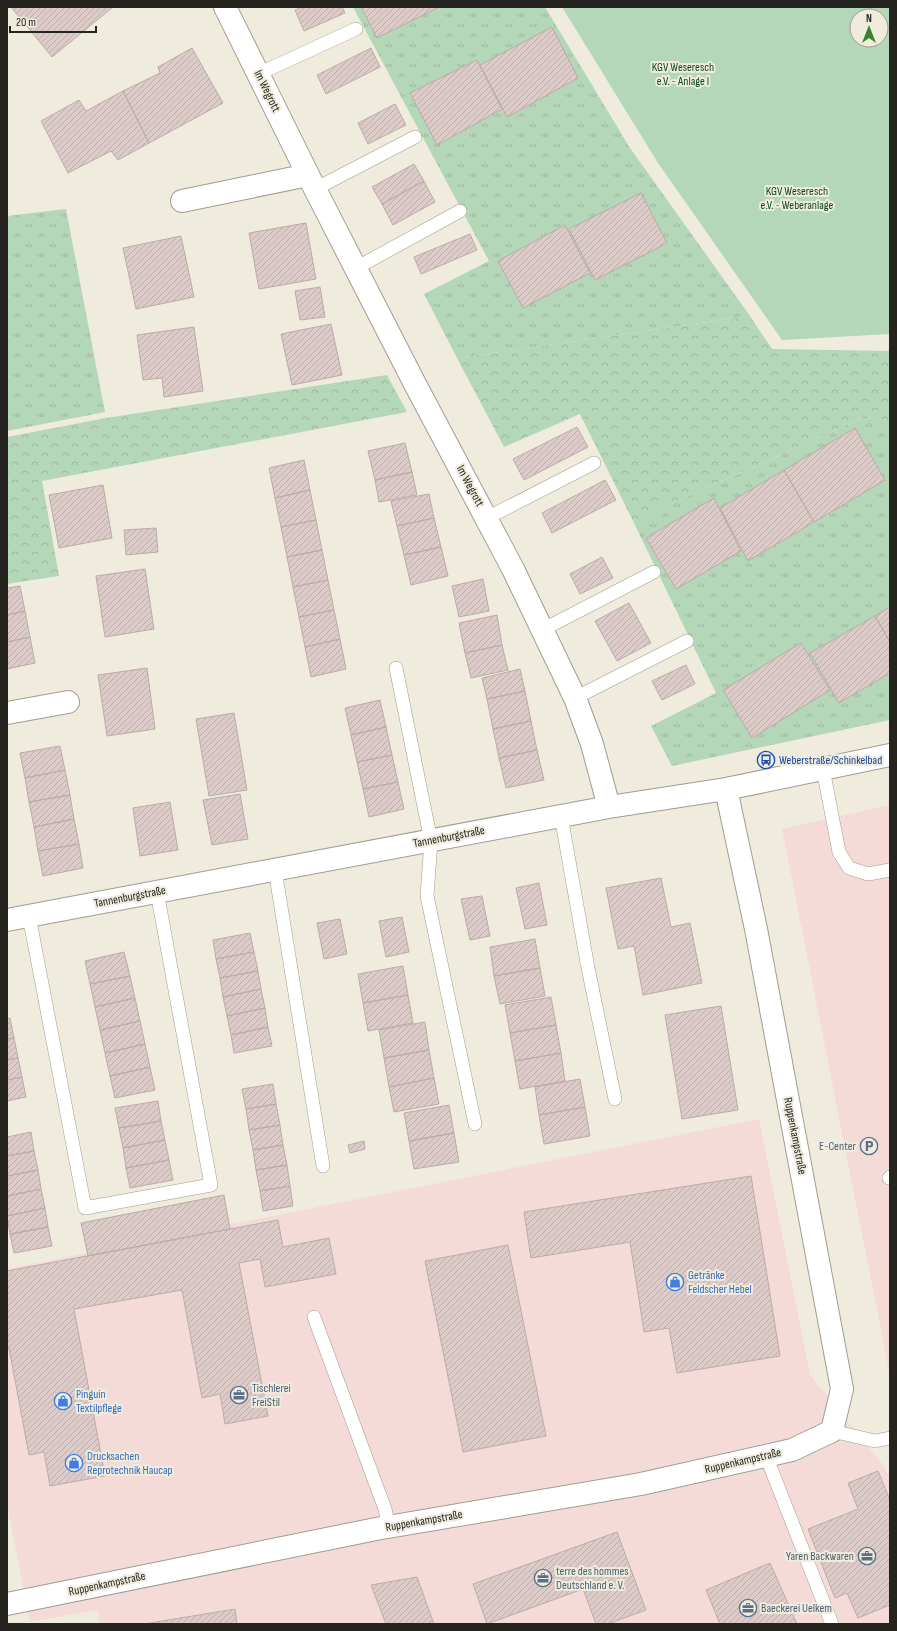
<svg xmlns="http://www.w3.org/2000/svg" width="897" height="1631" font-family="'Sofia Sans Condensed',sans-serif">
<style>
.commercial{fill:#f5dbd8}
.grass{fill:url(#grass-tufts)}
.park{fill:url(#park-crowns)}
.garden{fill:#b4d7b8;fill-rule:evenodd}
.building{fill:url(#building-hatch);stroke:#bcaba8}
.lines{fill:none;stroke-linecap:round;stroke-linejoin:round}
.service-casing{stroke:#a09d90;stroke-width:14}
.minor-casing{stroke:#a09d90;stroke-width:24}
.service{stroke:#fff;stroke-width:13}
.minor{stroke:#fff;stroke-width:22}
.labels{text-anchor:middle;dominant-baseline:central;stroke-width:4;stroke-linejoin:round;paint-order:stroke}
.park-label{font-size:12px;fill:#0a481e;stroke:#efecdd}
.street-label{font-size:12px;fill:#25241f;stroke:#efecdd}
.transit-label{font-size:12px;fill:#164399;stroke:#efecdd;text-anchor:start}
.service-label{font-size:12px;fill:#4e5e75;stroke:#efecdd;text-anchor:start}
.shop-label{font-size:12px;fill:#366cbe;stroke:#efecdd;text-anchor:start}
</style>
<defs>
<pattern id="grass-tufts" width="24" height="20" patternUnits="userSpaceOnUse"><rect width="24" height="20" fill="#b4d7b8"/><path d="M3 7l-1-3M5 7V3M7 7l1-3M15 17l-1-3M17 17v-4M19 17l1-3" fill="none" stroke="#9bb89e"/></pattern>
<pattern id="park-crowns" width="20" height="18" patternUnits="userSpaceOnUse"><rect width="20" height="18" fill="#b4d7b8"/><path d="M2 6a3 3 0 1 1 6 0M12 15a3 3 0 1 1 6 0" fill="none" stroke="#9bb89e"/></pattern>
<pattern id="building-hatch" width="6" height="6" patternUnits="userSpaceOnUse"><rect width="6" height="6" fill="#dccbc8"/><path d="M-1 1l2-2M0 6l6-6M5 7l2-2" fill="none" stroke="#bdaeab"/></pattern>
</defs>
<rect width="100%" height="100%" fill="#efecdd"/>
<!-- commercial -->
<path class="commercial" d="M890,805V1376L782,829Z
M759,1119L810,1375L884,1466L890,1480V1624H99L98,1610L30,1622L7,1505V1269Z"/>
<!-- grass -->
<path class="grass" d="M353,7H545L630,148L750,316L457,358L424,294L489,261Z
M66,209L105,412L7,431V216Z
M863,418L890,420V720L672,766L651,726L716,693L633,521Z"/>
<!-- park -->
<path class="park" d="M750,316L772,349L890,351V420L863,418L633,521L580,414L504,447L457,358Z
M387,375L407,412L42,481L59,576L7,584V437L106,418Z"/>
<!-- garden -->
<path class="garden" d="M562,7H890V334L782,340L658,163ZM857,16H881V40H857Z"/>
<!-- building -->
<path class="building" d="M11,7H113L52,57Z
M303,7H342L345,13L304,31L295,10Z
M361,7H439L377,38Z
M552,27L578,78L507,117L480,65Z
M192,48L223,103L149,143L123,91L160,73L158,67Z
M371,48L380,67L326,94L317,75Z
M477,60L502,109L437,145L410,93Z
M123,91L149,143L118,160L111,151L68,173L41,121L79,100L86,111Z
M395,104L406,125L368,144L358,123Z
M414,164L424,181L382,204L372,187Z
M424,181L435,202L393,225L382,204Z
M641,193L667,243L595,280L569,229Z
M306,223L316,279L259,289L249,233Z
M565,225L590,273L523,308L498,261Z
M470,234L477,250L421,274L414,257Z
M181,236L194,297L136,309L123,248Z
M320,287L325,317L300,320L295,291Z
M331,324L342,375L292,385L281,334Z
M194,327L203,391L164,397L162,378L143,380L137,335Z
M577,427L588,447L524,480L513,459Z
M855,428L885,480L814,522L784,470Z
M405,443L412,472L375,480L368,451Z
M304,460L310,490L275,498L269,468Z
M784,470L814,522L748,561L720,508Z
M412,472L417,495L379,502L375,480Z
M605,480L616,500L552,533L542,513Z
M103,485L112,538L59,548L49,495Z
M310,490L316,520L281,527L275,498Z
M429,494L434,518L397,526L391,501Z
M714,498L741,551L676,589L646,538Z
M434,518L441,547L404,555L397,526Z
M316,520L322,550L287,557L281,527Z
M156,528L158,552L126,555L124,530Z
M441,547L448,576L411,585L404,555Z
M322,550L328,580L293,587L287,557Z
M602,557L613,578L580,594L570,574Z
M145,569L154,629L105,637L96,576Z
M483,579L489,611L459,617L452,586Z
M328,580L334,610L299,617L293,587Z
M20,586L25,611L7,615V588Z
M629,603L651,643L617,661L595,621Z
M890,607V642L875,616Z
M334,610L340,639L305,647L299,617Z
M25,611L30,637L7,642V615Z
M497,615L502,645L465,653L459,623Z
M875,616L890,642V673L839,703L810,653Z
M30,637L35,663L7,669V642Z
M340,639L346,669L311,677L305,647Z
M801,643L830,690L752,738L723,690Z
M502,645L508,670L471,678L465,653Z
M686,665L695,684L662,700L652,681Z
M147,668L155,729L107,736L98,675Z
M520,669L525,691L487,699L482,678Z
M525,691L531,721L493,729L487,699Z
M380,700L386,727L351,735L345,708Z
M234,713L247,790L209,796L196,719Z
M531,721L537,750L499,758L493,729Z
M386,727L392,755L357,762L351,735Z
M60,746L65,770L25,778L20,753Z
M537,750L544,780L506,788L499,758Z
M392,755L398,782L363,789L357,762Z
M65,770L70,795L29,802L25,778Z
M398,782L404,809L369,817L363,789Z
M240,794L248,839L212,845L203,800Z
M70,795L74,819L34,827L29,802Z
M170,802L178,850L140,856L133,808Z
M74,819L79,844L38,851L34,827Z
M79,844L83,868L43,876L38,851Z
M661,878L671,927L690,923L702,983L643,995L634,946L618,949L606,888Z
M539,883L547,925L525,929L516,888Z
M482,896L490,936L470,940L461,899Z
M402,917L409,952L386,957L379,921Z
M340,919L347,954L324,959L317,923Z
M250,933L254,952L216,959L213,940Z
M535,939L540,968L494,976L490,947Z
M124,952L130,976L90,984L85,961Z
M254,952L258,971L220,978L216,959Z
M403,966L408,995L363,1003L358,974Z
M540,968L545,996L500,1004L494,976Z
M258,971L261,989L223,997L220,978Z
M130,976L135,998L95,1007L90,984Z
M261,989L265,1008L227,1016L223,997Z
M408,995L413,1023L368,1031L363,1003Z
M551,997L556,1025L510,1033L505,1005Z
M135,998L140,1021L100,1030L95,1007Z
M721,1006L738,1110L682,1119L665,1015Z
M265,1008L268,1027L231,1035L227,1016Z
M10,1018L14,1038L7,1039V1019Z
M140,1021L145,1044L105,1053L100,1030Z
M425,1022L429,1050L384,1058L379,1030Z
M556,1025L561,1053L515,1061L510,1033Z
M268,1027L272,1046L234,1053L231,1035Z
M14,1038L18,1058L7,1060V1039Z
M145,1044L150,1067L110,1076L105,1053Z
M429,1050L434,1078L389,1087L384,1058Z
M561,1053L565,1081L520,1089L515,1061Z
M18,1058L22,1077L7,1080V1060Z
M150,1067L155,1090L115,1098L110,1076Z
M22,1077L26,1097L7,1101V1080Z
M434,1078L439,1104L394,1112L389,1087Z
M580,1079L585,1107L539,1115L535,1087Z
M273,1084L276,1104L246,1109L242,1089Z
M158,1101L161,1121L119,1128L115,1108Z
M276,1104L280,1125L249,1130L246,1109Z
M449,1105L454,1133L409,1141L404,1113Z
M585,1107L590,1136L544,1144L539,1115Z
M161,1121L165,1140L123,1148L119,1128Z
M280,1125L283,1145L253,1150L249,1130Z
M31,1132L34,1151L7,1156V1137Z
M454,1133L459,1162L414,1169L409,1141Z
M165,1140L169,1160L126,1168L123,1148Z
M364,1141L365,1149L350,1153L348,1145Z
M283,1145L287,1165L256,1170L253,1150Z
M34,1151L38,1170L7,1176V1156Z
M169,1160L173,1180L130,1188L126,1168Z
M287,1165L290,1186L260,1191L256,1170Z
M38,1170L41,1189L7,1196V1176Z
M751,1176L780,1356L677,1373L669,1328L644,1332L630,1242L531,1258L524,1212Z
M290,1186L293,1206L263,1211L260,1191Z
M41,1189L45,1208L7,1216V1196Z
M224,1195L230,1229L88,1256L81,1223Z
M45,1208L48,1227L10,1234L7,1216Z
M278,1220L283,1247L329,1238L336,1274L265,1287L260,1259L239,1263L268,1416L225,1424L220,1394L202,1398L182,1290L74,1309L105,1476L50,1486L44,1452L29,1455L9,1348H7V1271Z
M48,1227L52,1246L14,1253L10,1234Z
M508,1245L546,1436L463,1452L425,1261Z
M878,1471L890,1500V1605L858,1618L847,1593L835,1598L808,1529L858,1509L848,1483Z
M617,1532L646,1610L608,1624H596L583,1589L487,1624L473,1584Z
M770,1563L797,1624H720L706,1590Z
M417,1577L434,1624H386L371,1585Z
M235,1609L237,1624H144Z"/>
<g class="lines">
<defs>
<path id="service" d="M258,74L356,29
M315,189L415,137
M356,268L460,211
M487,518L594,463
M542,630L654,572
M396,668L431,841L427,896L475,1124
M575,698L687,641
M823,769L839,852L849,868L868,874L890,870
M561,816L588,968L615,1099
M275,870L323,1166
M29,916L85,1208L211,1185L157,892
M889,1178L890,1177
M314,1317L385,1509L389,1527
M832,1431L875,1441L890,1438
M766,1456L832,1624"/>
<path id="minor" d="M225,7L315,189L415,384L513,569L575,698L592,744L609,807
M182,201L308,175
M7,713L68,702
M7,920L609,807L726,789L890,755
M7,1604L376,1529L641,1484L792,1450L832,1431L842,1389L756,929L726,789"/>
</defs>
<!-- service casing -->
<use href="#service" class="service-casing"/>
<!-- minor casing -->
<use href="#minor" class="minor-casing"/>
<!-- service -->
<use href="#service" class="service"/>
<!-- minor -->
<use href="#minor" class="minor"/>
</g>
<!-- icons -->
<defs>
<symbol id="bus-ring" viewBox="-11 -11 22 22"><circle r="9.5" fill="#efecdd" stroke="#1a4fb4" stroke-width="1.5"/><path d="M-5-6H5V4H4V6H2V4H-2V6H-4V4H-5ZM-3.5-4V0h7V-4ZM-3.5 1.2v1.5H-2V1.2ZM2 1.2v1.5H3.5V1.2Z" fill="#1a4fb4"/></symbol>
<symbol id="parking-ring" viewBox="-11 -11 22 22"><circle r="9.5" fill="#efecdd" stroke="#5c6f8a" stroke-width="1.5"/><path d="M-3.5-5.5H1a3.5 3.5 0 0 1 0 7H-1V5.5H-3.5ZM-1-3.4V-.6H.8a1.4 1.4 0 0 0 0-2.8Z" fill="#5c6f8a"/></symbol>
<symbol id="shop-ring" viewBox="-11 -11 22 22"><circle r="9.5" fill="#efecdd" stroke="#3f7fe0" stroke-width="1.5"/><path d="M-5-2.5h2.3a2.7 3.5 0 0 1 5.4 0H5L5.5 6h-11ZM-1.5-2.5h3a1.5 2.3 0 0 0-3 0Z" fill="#3f7fe0"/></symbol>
<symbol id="office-ring" viewBox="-11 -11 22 22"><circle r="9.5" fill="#efecdd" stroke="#5c6f8a" stroke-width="1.5"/><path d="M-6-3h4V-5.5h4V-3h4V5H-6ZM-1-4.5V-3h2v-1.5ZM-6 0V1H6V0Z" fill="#5c6f8a"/></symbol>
</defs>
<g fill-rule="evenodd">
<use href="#bus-ring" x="756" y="750" width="20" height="20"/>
<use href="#parking-ring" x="859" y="1136" width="20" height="20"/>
<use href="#shop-ring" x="665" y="1272" width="20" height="20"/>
<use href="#office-ring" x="229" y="1385" width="20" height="20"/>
<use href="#shop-ring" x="53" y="1391" width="20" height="20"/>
<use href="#shop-ring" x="64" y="1453" width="20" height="20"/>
<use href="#office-ring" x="857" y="1546" width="20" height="20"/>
<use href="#office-ring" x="533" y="1568" width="20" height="20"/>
<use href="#office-ring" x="738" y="1598" width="20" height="20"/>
</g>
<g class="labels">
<!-- park labels -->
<g class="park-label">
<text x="683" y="67">KGV Weseresch<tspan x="683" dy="14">e.V. - Anlage I</tspan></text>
<text x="797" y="191">KGV Weseresch<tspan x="797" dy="14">e.V. - Weberanlage</tspan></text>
</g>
<!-- street labels -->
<g class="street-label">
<text transform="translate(267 91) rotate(64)">Im Wegrott</text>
<text transform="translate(470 486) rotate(62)">Im Wegrott</text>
<text transform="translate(449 837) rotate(-11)">Tannenburgstraße</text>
<text transform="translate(130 897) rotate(-11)">Tannenburgstraße</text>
<text transform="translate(795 1136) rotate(79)">Ruppenkampstraße</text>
<text transform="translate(743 1461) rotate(-13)">Ruppenkampstraße</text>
<text transform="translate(424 1521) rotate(-10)">Ruppenkampstraße</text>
<text transform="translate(107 1584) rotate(-12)">Ruppenkampstraße</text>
</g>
<!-- transit labels -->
<g class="transit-label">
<text x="779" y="760">Weberstraße/Schinkelbad</text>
</g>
<!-- service labels -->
<g class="service-label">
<text x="856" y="1146" text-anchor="end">E-Center</text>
<text x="252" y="1388">Tischlerei<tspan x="252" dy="14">FreiStil</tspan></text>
<text x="854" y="1556" text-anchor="end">Yaren Backwaren</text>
<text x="556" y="1571">terre des hommes<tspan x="556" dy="14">Deutschland e. V.</tspan></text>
<text x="761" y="1608">Baeckerei Uelkem</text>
</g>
<!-- shop labels -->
<g class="shop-label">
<text x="688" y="1275">Getränke<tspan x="688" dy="14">Feldscher Hebel</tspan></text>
<text x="76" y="1394">Pinguin<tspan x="76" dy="14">Textilpflege</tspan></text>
<text x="87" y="1456">Drucksachen<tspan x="87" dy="14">Reprotechnik Haucap</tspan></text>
</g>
</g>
<!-- border -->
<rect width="897" height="1631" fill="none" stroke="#25241f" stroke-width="16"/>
<!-- north arrow -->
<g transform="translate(869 28)"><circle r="19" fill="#efecdd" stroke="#9e9c91"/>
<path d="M0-3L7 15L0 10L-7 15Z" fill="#39832a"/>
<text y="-6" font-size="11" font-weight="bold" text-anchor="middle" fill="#25241f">N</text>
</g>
<!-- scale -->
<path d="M10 26v6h86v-6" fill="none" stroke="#25241f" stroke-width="2"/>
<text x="16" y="26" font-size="12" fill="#25241f" stroke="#efecdd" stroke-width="3" paint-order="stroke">20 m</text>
</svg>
